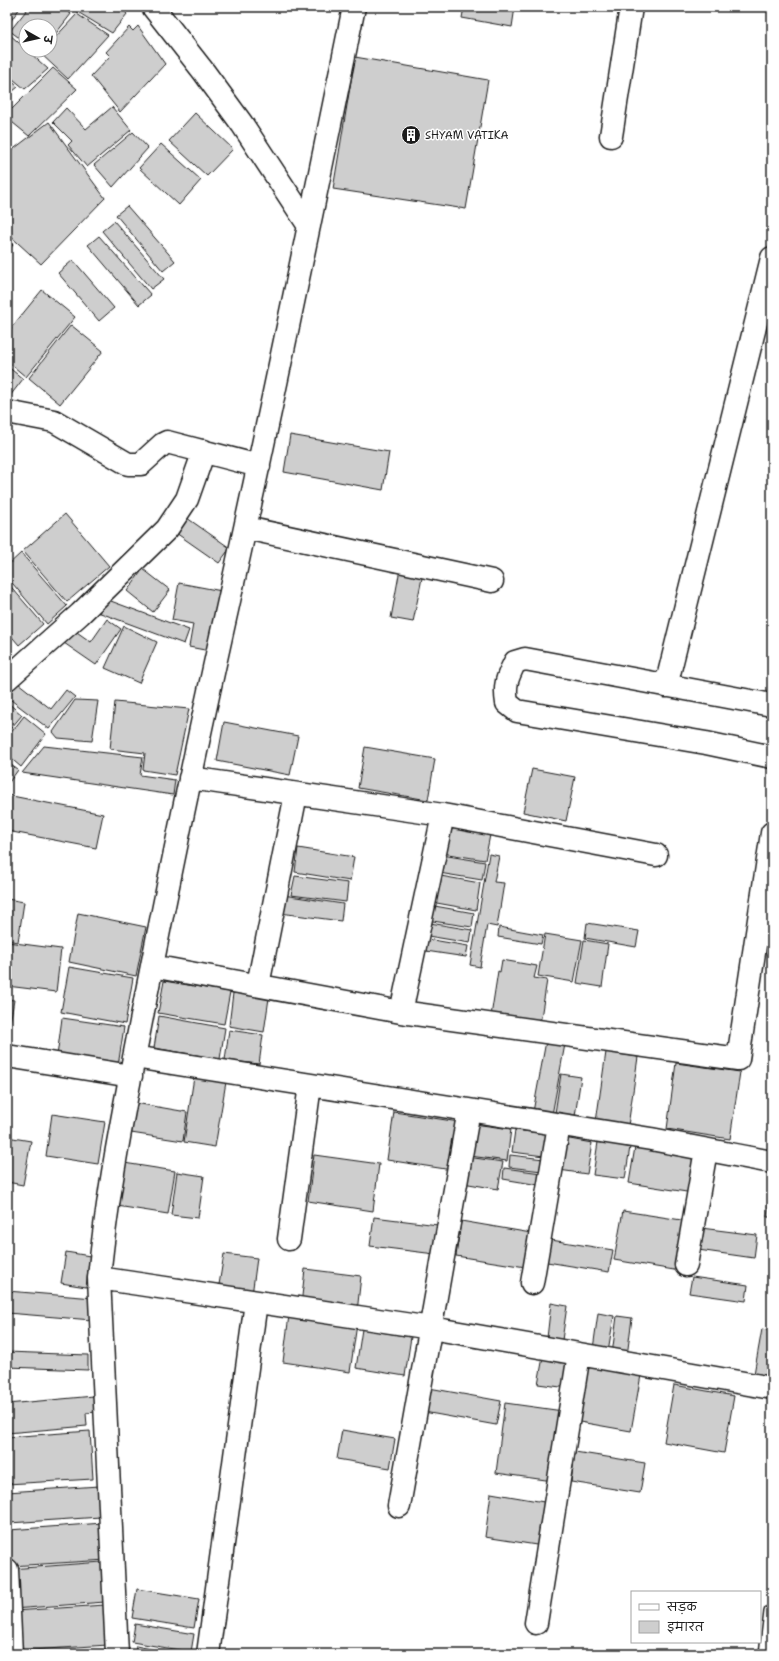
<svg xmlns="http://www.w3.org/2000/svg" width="779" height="1661" font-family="'Shantell Sans','Playpen Sans Deva',sans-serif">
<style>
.building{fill:#cecece;stroke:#1c1c1c}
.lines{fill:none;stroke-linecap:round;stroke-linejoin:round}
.service-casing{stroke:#1c1c1c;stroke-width:16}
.minor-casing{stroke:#1c1c1c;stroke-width:25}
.service{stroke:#fff;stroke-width:13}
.minor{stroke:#fff;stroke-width:22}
.labels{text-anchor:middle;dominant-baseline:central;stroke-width:3;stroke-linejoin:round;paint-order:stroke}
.poi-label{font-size:11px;fill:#1c1c1c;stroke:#fff;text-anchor:start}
</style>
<rect width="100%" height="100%" fill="#fff"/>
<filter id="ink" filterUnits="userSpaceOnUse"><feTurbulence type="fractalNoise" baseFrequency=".025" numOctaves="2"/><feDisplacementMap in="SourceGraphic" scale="8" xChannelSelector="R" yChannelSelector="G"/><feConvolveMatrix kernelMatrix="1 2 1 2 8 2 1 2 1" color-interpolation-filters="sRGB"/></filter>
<g filter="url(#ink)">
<!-- building -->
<path class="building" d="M7,7L20,8L7,26Z
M29,7H62L71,14L50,41V26H26V43L10,31Z
M80,7H121L127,14L112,33L76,11Z
M464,7H515L512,27L462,18Z
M77,14L108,35L68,79L40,53L43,50H50V43Z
M138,26L165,64L120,112L91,76L110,56L106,52L129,27L133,31Z
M8,33L48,69L25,89L7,74Z
M355,57L488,80L466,209L333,189Z
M53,68L77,89L29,136L7,118V114Z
M7,77L18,87L7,96Z
M112,107L131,130L87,167L68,145L72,141L53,122L66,108L86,129Z
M195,113L233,149L207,176L169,141Z
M49,122L105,198L41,264L7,233V154Z
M133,132L148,148L113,187L94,165Z
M161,144L201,180L179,205L139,168Z
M127,206L175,261L163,271L116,215Z
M114,221L164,279L151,289L102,231Z
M99,236L151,295L139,305L88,245Z
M7,239L13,245L7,252Z
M73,260L114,308L99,321L58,273Z
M42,290L75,317L26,377L7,361V333Z
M71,325L103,351L60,404L29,378Z
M7,366L23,379L10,396L7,394Z
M290,435L389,452L383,490L284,472Z
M65,514L109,566L67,602L23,551Z
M187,518L230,548L219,563L176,533Z
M21,553L67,606L47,624L7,577V566Z
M143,569L170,590L153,612L127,591Z
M400,569L423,573L413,622L391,618Z
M7,582L43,624L19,645L7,631Z
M179,583L222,591L210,651L189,647L193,624L172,620Z
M100,597L189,630L184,644L95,611Z
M107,619L121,629L96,665L64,643L74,630L91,642Z
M124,626L157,642L139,683L105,668Z
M18,683L51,709L66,690L75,697L49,729L7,697Z
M75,700L98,701L92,741L58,738L53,732Z
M7,702L22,715L7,733Z
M115,702L189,709L175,775L143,770L145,753L110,749Z
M24,716L46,734L21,767L7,755V738Z
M224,722L298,736L290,775L217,761Z
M44,746L143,757L140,775L175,780L173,795L22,773Z
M365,747L435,759L428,800L358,788Z
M7,762L18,770L7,785Z
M532,769L575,777L566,821L523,812Z
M7,795L103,814L96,848L7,831Z
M446,827L490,835L485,860L442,853Z
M298,848L354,857L350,881L295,872Z
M489,854L499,856L494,882L504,883L497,927L487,925L480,967L470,965Z
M442,855L485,862L482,880L439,873Z
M435,875L480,883L476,910L431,902Z
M295,876L348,883L346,902L291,895Z
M283,895L343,904L341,921L280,913Z
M7,899L24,902L18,942L7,940Z
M429,905L474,913L472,927L426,920Z
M78,913L146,927L136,976L69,962Z
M424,922L472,930L470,943L422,935Z
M587,923L639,931L636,947L585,938Z
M499,927L543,935L541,944L498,937Z
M545,934L582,940L574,982L538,976Z
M421,938L468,946L466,957L419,950Z
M584,940L608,944L602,987L577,983Z
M7,942L61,949L56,992L7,986Z
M502,960L537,966L534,978L547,980L540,1024L491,1016L498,971L500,972Z
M69,967L133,978L125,1024L61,1012Z
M164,981L230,992L224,1024L158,1013Z
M233,993L269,998L264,1032L229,1026Z
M7,999L14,1000L7,1042Z
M159,1016L225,1028L220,1059L154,1048Z
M62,1018L124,1027L118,1066L57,1056Z
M229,1030L263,1035L259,1064L225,1060Z
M546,1041L565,1044L552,1115L533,1112Z
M606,1052L638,1057L628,1126L596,1122Z
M676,1063L740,1072L730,1139L667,1129Z
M561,1074L581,1077L575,1116L555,1113Z
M194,1077L226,1082L215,1147L184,1142Z
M135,1103L187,1112L183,1141L131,1133Z
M394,1112L459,1122L452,1170L387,1160Z
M52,1114L105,1122L98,1164L46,1156Z
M474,1124L511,1129L507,1161L470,1156Z
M515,1130L547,1134L544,1156L512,1152Z
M7,1137L31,1141L23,1185L7,1182Z
M564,1138L592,1143L587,1174L559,1170Z
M598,1142L630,1147L625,1179L593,1175Z
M635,1147L699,1158L693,1193L629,1183Z
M314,1155L379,1164L373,1211L308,1201Z
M510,1155L544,1159L542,1171L509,1167Z
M467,1157L503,1162L498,1189L463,1183Z
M124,1163L175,1171L168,1214L117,1206Z
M504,1168L541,1173L539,1185L503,1179Z
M177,1172L204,1176L198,1218L171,1215Z
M769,1200H772V1217H767Z
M623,1211L688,1221L680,1271L614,1260Z
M374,1217L438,1225L435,1254L370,1246Z
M461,1221L537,1234L532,1268L456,1256Z
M701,1228L757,1235L754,1258L698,1250Z
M551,1240L613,1250L609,1272L547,1262Z
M66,1252L90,1256L86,1287L61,1283Z
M224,1254L257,1258L252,1295L218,1291Z
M305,1269L361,1276L357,1312L301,1305Z
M692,1277L748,1285L746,1301L689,1293Z
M7,1291L94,1298L92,1320L7,1313Z
M551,1303L567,1306L562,1340L547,1338Z
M598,1313L614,1316L608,1351L593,1349Z
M289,1315L357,1324L350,1372L283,1362Z
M617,1316L632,1318L627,1356L612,1354Z
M362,1329L411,1337L405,1376L356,1368Z
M762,1329L772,1331V1377L754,1374Z
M7,1352L88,1355V1370L7,1367Z
M543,1357L572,1361L568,1388L538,1384Z
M583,1366L641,1375L631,1431L574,1421Z
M674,1385L734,1396L724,1453L664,1442Z
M429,1388L501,1401L496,1425L424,1412Z
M94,1396L96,1412L86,1413L87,1426L7,1433V1404Z
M505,1403L563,1411L553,1481L496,1473Z
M342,1430L395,1439L390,1468L337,1459Z
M90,1431L93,1479L7,1484V1437Z
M575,1452L645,1463L640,1493L571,1482Z
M99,1486L101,1517L9,1523L7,1492Z
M491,1493L550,1503L543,1546L485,1537Z
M103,1523L106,1560L11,1566L9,1530Z
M102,1562L105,1602L13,1609L10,1569Z
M137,1589L199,1599L194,1628L132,1618Z
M105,1605L108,1645L16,1651L14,1611Z
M135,1624L194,1634L191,1652L132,1642Z
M136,1646L176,1654H135Z"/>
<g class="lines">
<defs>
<path id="service" d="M766,1654L771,1612"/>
<path id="minor" d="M153,7L204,72L242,124L309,226
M611,136L631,7
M7,412L54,421L128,464H141L163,444L167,442L259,466
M246,528L492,581
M7,679L80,614L167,529L187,499L204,451
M666,686L772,258
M772,705L525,659L515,662C507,678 504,685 507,703L517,711L706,743L772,757
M190,778L443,815L656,855
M152,966L401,1012L738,1059L772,833
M258,985L296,794
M401,1012L443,815
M7,1056L131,1076
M134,1057L651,1139L772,1162
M289,1239L310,1085
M686,1265L706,1150
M99,1278L431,1328L772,1388
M532,1283L559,1125
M399,1506L469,1110
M7,1570L11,1654
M536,1623L579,1354
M117,1654L99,1278C108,1184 128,1089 146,996C170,874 195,753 222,632C269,424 311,216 354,7
M208,1654L256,1302"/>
</defs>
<!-- service casing -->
<use href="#service" class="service-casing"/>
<!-- minor casing -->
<use href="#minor" class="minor-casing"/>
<!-- service -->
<use href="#service" class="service"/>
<!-- minor -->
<use href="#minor" class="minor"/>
</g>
</g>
<!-- icons -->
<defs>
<symbol id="building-disc" viewBox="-11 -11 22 22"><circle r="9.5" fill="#1c1c1c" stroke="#fff"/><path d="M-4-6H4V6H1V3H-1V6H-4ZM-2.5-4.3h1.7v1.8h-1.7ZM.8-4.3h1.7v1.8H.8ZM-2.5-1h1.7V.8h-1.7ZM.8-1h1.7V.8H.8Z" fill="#fff"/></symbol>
</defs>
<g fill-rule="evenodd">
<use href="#building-disc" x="400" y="124" width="22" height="22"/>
</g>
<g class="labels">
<!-- poi labels -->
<g class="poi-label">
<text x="425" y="135">SHYAM VATIKA</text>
</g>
</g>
<!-- margin -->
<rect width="779" height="1661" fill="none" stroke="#fff" stroke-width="24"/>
<rect x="12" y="12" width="755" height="1637" fill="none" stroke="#1c1c1c" stroke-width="1.5" filter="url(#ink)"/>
<!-- legend -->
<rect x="631" y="1591" width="130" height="52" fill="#ffffff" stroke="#a4a4a4"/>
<rect x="639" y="1604" width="20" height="6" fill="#ffffff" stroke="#a4a4a4"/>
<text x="667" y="1611" font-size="12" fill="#1c1c1c">सड़क</text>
<rect x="639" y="1621" width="20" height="12" fill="#cecece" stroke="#a4a4a4"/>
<text x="667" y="1631" font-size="12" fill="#1c1c1c">इमारत</text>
<!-- north arrow -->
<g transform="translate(38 38) rotate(98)"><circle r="19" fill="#ffffff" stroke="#a4a4a4"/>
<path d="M0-3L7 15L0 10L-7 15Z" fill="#1c1c1c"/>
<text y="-6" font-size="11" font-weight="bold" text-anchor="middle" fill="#1c1c1c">उ</text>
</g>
</svg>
